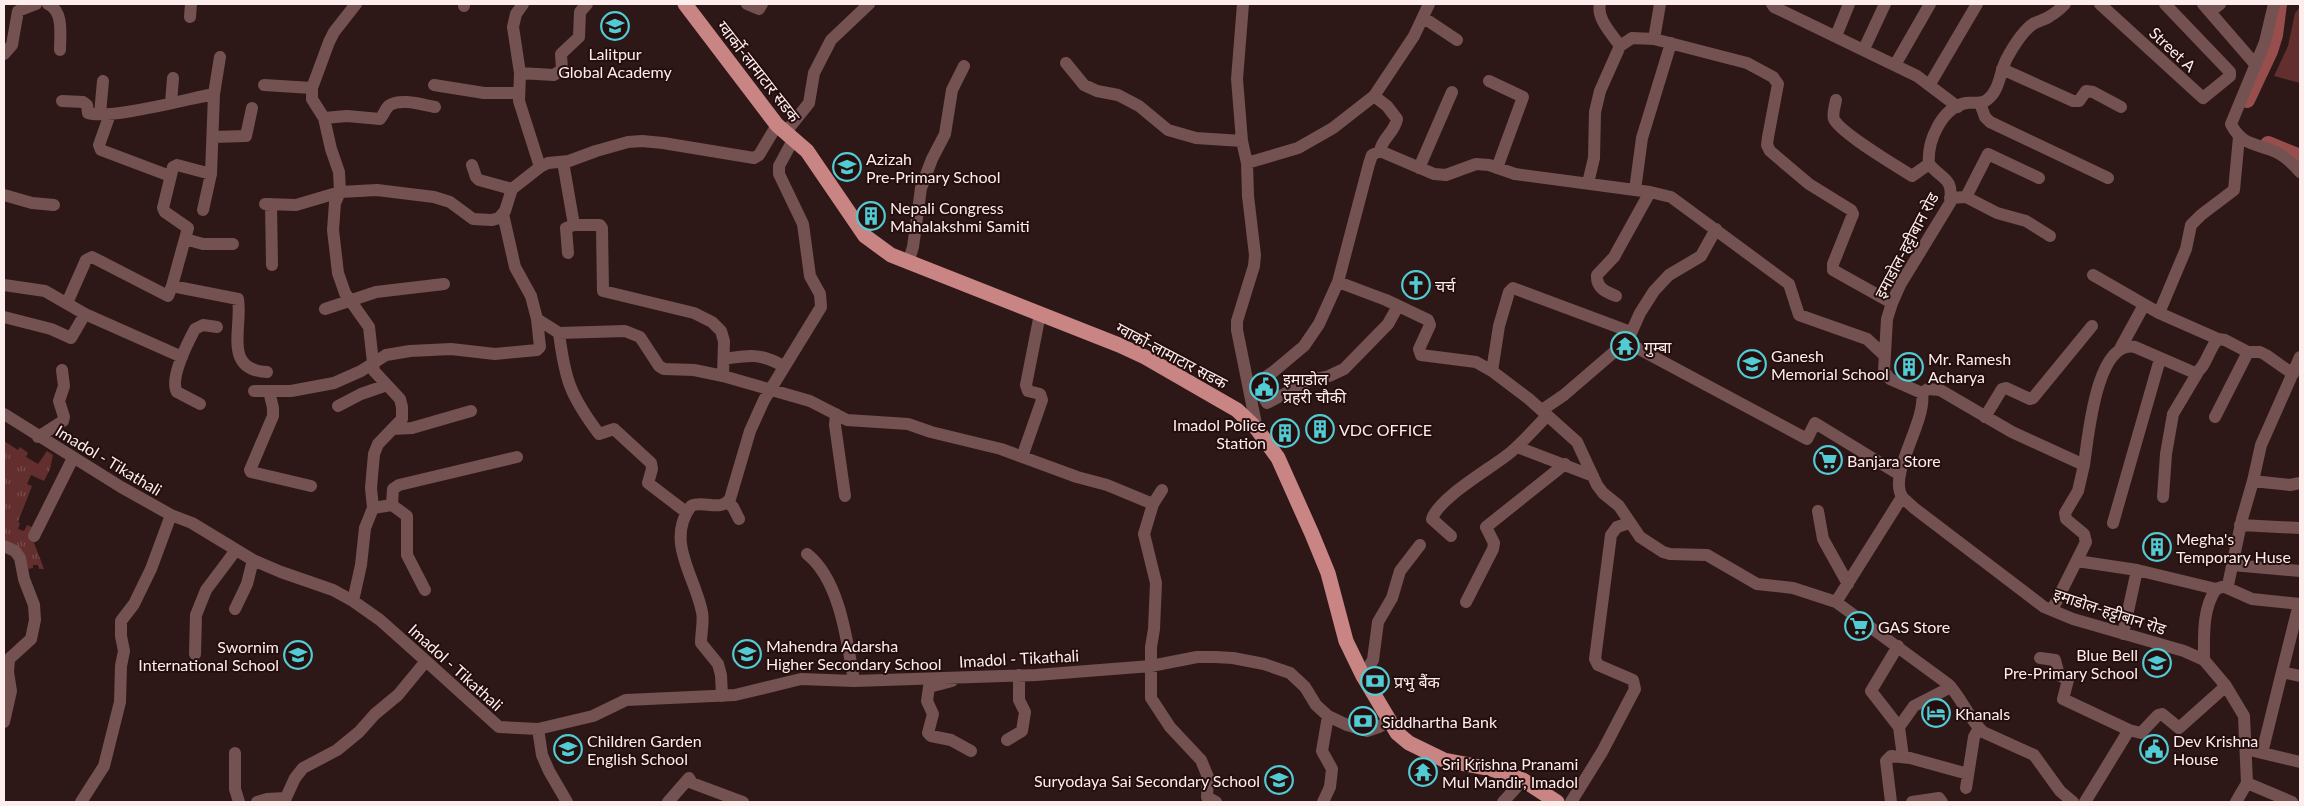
<svg xmlns="http://www.w3.org/2000/svg" width="2304" height="806" font-family="Lato,'Noto Sans Devanagari',sans-serif">
<style>
.grass{fill:url(#grass-tufts)}
.pitch{fill:#622e2e}
.lines{fill:none;stroke-linecap:round;stroke-linejoin:round}
.river{stroke:#984e4d;stroke-width:16}
.minor{stroke:#735251;stroke-width:12}
.major{stroke:#c98583;stroke-width:15}
.labels{text-anchor:middle;dominant-baseline:central;stroke-width:4;stroke-linejoin:round;paint-order:stroke}
.street-label{font-size:16px;fill:#fdedec;stroke:#240f0e}
.poi-label{font-size:16px;fill:#fdedec;stroke:#240f0e;text-anchor:start}
</style>
<defs>
<pattern id="grass-tufts" width="24" height="20" patternUnits="userSpaceOnUse" patternTransform="scale(1.25)"><rect width="24" height="20" fill="#622e2e"/><path d="M3 7l-1-3M5 7V3M7 7l1-3M15 17l-1-3M17 17v-4M19 17l1-3" fill="none" stroke="#794d4c"/></pattern>
</defs>
<rect width="100%" height="100%" fill="#2e1817"/>
<!-- grass -->
<path class="grass" d="M4,441L18,450L20,447L28,453L26,457L38,464L47,451L53,455L50,469L44,481L31,475L27,484L32,486L18,522L20,523L18,529L24,531L27,525L32,527L33,540L44,569H39L38,565H33V568L27,569L4,544Z"/>
<!-- pitch -->
<path class="pitch" d="M2300,7V83L2274,76L2288,46L2295,13Z"/>
<g class="lines">
<!-- river -->
<path class="river" d="M2247,100L2270,51L2275,35L2279,4
M2268,144L2300,157"/>
<!-- minor -->
<path class="minor" d="M48,4C64,11 60,35 60,50
M464,4V6
M523,4L516,14L513,27L520,73L519,101L540,167
M747,4L759,9L762,4
M1243,4L1237,79L1242,141L1247,163L1248,196L1255,255L1254,266L1237,321V330L1257,429
M1600,4C1596,18 1612,34 1620,46
M1772,4L1774,7L1917,76L1958,107
M2065,4C2061,8 2056,13 2050,16C2045,20 2038,21 2033,24C2023,31 2013,47 2007,58C2000,70 2000,90 1988,99C1982,105 1973,102 1966,103C1941,108 1927,142 1929,164C1942,180 1954,177 1950,203L1900,285L1892,303L1887,319L1884,371L1890,379L1922,393C1927,422 1886,476 1903,498C1906,501 1911,505 1914,508L2044,607L2073,619L2184,651L2204,660L2226,686L2244,716L2247,783L2236,802
M2100,4L2203,98L2230,76V72L2165,4
M2203,4L2255,64
M2274,4L2265,42L2231,124C2242,146 2256,143 2276,152C2286,157 2293,164 2300,172
M2210,12L2220,4
M190,17L191,4
M1424,18L1457,40
M1836,36L1849,4
M1654,39L1660,4
M1864,49L1885,4
M4,54L12,45L18,11L36,4
M1066,63L1084,85L1097,91L1118,95L1139,106L1168,130L1196,138L1242,141
M1895,65L1930,4
M2002,69L2073,101H2079L2086,91L2093,92L2121,107
M520,73L554,75L562,69L561,54L579,37L580,12L587,4
M1489,81L1523,97L1497,168
M1930,84L1977,4
M264,85L312,88
M434,85L484,93H519
M1374,96L1387,106L1397,119C1395,132 1382,138 1380,151
M1836,100C1835,106 1832,114 1834,119C1840,133 1897,166 1912,176L1929,164
M62,101L83,102L87,105L88,113C110,120 187,99 214,94
M171,103L173,78
M1980,103L1985,117L1990,122L2108,178
M100,114L103,81
M110,114L99,145L101,150L170,176
M324,118L347,116L380,119C384,115 385,108 390,105C401,98 423,105 435,107
M785,133L809,103L814,73L831,40L869,4
M213,137L246,136L252,108
M563,162L574,225H600L602,228L603,291L694,313L712,322L721,331L724,341L723,376
M1247,163L1298,148L1333,128L1374,96L1414,36L1429,4
M472,165L476,177L479,180L512,189
M1419,168L1452,92
M1588,183L1594,158L1595,112L1600,91L1620,46L1632,38L1654,39L1747,63L1773,77L1778,84L1768,137L1767,145L1770,151L1809,184L1851,210L1853,214L1833,264V270L1892,303
M1635,190L1642,138L1671,43
M4,195L32,203L54,205
M1966,197L1997,213L2026,221L2050,236
M1950,198L1966,197L1988,154L2039,178
M265,204L296,205L340,192L377,190L434,197L450,202L473,219L492,220L499,218L505,211L512,189L540,167L548,163L569,161L596,151L628,142L642,141L663,143L754,158L759,155L777,125
M271,204L272,265
M203,210L211,174
M503,214L515,267L531,296L537,319L559,333L625,331L640,337L659,366L664,369L694,370L723,376L810,401L847,420L908,424L931,432L1001,449L1077,477L1107,485L1153,504
M185,239L203,244H233
M568,253L566,228L574,225
M908,263L913,247L921,188L932,159L945,134L952,90L964,66
M2093,275L2159,313L2218,339
M1338,282L1386,300L1428,320L1430,325L1419,349L1421,355L1476,362L1492,371L1529,399L1577,442L1597,485L1603,493L1619,506L1640,537L1663,552L1670,554L1707,555L1757,584L1793,588L1836,602L1948,684C1962,698 1968,718 1983,732L2034,755L2060,791L2073,802
M4,285L45,291L85,314L182,357
M172,286L238,299C243,326 222,370 267,372
M1616,296C1606,292 1596,288 1597,275L1614,257L1650,192
M67,303L86,260L92,257L168,296L172,286L188,228L165,212L163,208L173,167L177,165L211,174L214,94L220,57
M325,309L376,292L444,284
M2159,313L2186,249L2191,225L2201,215L2234,190L2239,137
M4,317L51,329L71,338L85,314
M559,333C565,380 570,395 599,434L614,429L651,463L652,469L648,483L686,512
M1626,342L1807,439L1815,423L1900,475
M2121,347L2144,305
M724,359C749,355 761,353 783,366
M1492,371L1499,326L1509,292L1513,288L1631,332
M1256,384L1267,403L1311,380L1329,376L1344,369L1388,324L1398,306
M1249,386L1256,384L1273,372L1304,346L1319,324L1338,282L1369,164L1372,155L1380,151L1434,174L1446,175L1476,164L1489,165L1515,174L1650,192L1671,197L1789,284L1799,315L1867,339L1883,354
M254,391H291L334,383L361,371L386,355L410,351L451,349L495,354L537,350L540,347L537,319
M269,391L273,408V416L250,470L251,472L311,486
M1922,393L1928,389L1940,390L2012,432L2084,465L2078,491L2065,513L2066,519L2084,534L2086,542L2052,610
M200,404L177,392C169,379 188,342 195,329L203,325L217,327
M338,406L361,394L387,385
M1542,410L1564,395L1628,340L1640,313L1654,291L1669,275L1701,256L1716,229
M4,414L121,487L171,515L192,523L253,560L281,572L333,590L353,601L380,620L426,661L499,727L538,729L593,716L626,700L735,695L801,679L854,681L1036,675L1151,666L1197,657H1215L1233,658L1264,664L1290,673L1305,687L1316,705L1328,716L1347,725L1367,731L1379,727L1389,720
M836,414L835,425L845,496
M1985,417L2002,389L2006,388L2030,399L2033,398L2092,326
M2215,417L2248,352
M392,429L412,428L471,411
M38,437L63,421L64,417L59,401L64,386L62,370
M1517,447L1593,476
M1022,457L1042,400L1040,394L1028,391L1026,385L1040,314
M2084,465C2088,439 2096,339 2135,347L2195,373C2206,368 2209,348 2218,339L2225,340L2248,352H2260L2266,355L2293,374
M2253,481L2290,485L2300,483
M1162,490L1153,504L1144,534L1156,583L1154,629L1151,647V698L1170,727L1201,760L1208,777L1207,797L1216,802
M2163,497L2166,454L2173,414L2198,372
M728,503L733,507L739,519
M392,505L407,516V555L425,590
M373,508L392,505L393,489L399,485L517,457
M1818,511L1823,539L1848,584
M2113,523L2160,359
M2240,525L2300,528
M34,536L73,458
M1451,536L1432,519C1439,497 1492,468 1511,452C1524,441 1535,428 1547,416
M4,546L15,551L20,558L24,579L34,605L35,620L31,639L9,659L8,672L11,691L4,722
M807,554C840,580 847,641 854,681
M2077,561L2137,570L2123,634
M2232,565L2300,571
M2137,570L2216,589
M2225,587L2252,599L2300,604
M353,601L361,565L365,528L373,508L371,488L374,454L378,444L402,419V407L400,399L374,371L369,327L345,293L338,273L333,230L335,203L340,192L339,172L331,149L324,118L312,99V88L329,42L334,32L356,4
M1466,602L1493,549L1494,543L1486,527L1565,464
M1836,602L1902,497
M235,609L247,584L253,560
M1898,646L1871,691L1899,727L1903,757
M195,654L196,615L206,590L236,550
M2040,658L2055,660L2059,675L2068,680L2063,699L2129,730
M2204,660C2204,637 2202,609 2216,589L2228,585L2242,519L2253,481L2261,445L2300,357
M2282,672L2299,604
M1363,676L1373,660L1378,622L1392,598L1400,571L1420,545
M952,681L929,687L927,701L933,714L928,733L931,736L951,740L971,751
M722,696L721,675L718,664L701,643C701,633 704,621 702,612C695,576 665,541 691,506C703,500 721,512 730,499L750,431L764,400L821,307L820,294L810,276L803,224L779,174V166L793,140
M1899,727L1914,706L1951,687
M538,729L542,755L549,771L567,802
M1007,740L1022,731L1025,712L1019,700V675
M2254,751L2300,762
M235,753V789L239,802
M2262,753L2282,672L2300,676
M2247,783L2292,802
M1966,788L1974,737L1979,728
M81,802L104,766L120,702L121,666L124,651L121,636V621L134,604L151,569L171,515
M257,802L267,799L286,798
M284,802L295,778L303,768L337,750L359,732L375,714L398,695L426,661
M668,802L689,778L692,783L743,802
M1323,802L1330,787L1332,769L1322,751L1328,716
M1503,802L1523,780
M1571,802L1602,752L1635,689L1633,680L1598,665L1595,659L1611,535L1617,527L1629,523
M1891,802L1886,761L1891,756L1910,758L1968,774
M1912,802L1939,798L1942,802
M2085,802L2129,730L2141,733L2158,715L2162,714L2179,728L2226,686"/>
<!-- major -->
<path class="major" d="M685,4L777,125L807,151L865,236L891,255L1119,345L1145,357L1237,410L1257,429L1278,458L1312,534L1328,573L1346,641L1363,676L1397,733L1409,743L1444,760L1491,769L1523,780L1557,802"/>
</g>
<!-- icons -->
<defs>
<symbol id="school-ring" viewBox="-11 -11 22 22"><circle r="9.5" fill="#240f0e" stroke="#51ccd4" stroke-width="1.5"/><path d="M0-5L7-2L0 1L-7-2ZM-4 1L0 2.5L4 1V4Q0 6-4 4Z" fill="#51ccd4"/></symbol>
<symbol id="building-ring" viewBox="-11 -11 22 22"><circle r="9.5" fill="#240f0e" stroke="#51ccd4" stroke-width="1.5"/><path d="M-4-6H4V6H1V3H-1V6H-4ZM-2.5-4.3h1.7v1.8h-1.7ZM.8-4.3h1.7v1.8H.8ZM-2.5-1h1.7V.8h-1.7ZM.8-1h1.7V.8H.8Z" fill="#51ccd4"/></symbol>
<symbol id="church-ring" viewBox="-11 -11 22 22"><circle r="9.5" fill="#240f0e" stroke="#51ccd4" stroke-width="1.5"/><path d="M-1.2-6h2.4v3.5h3.3v2.4h-3.3V6h-2.4V-.1h-3.3v-2.4h3.3Z" fill="#51ccd4"/></symbol>
<symbol id="temple-ring" viewBox="-11 -11 22 22"><circle r="9.5" fill="#240f0e" stroke="#51ccd4" stroke-width="1.5"/><path d="M0-6L5-2H3V0L6.5 2.5H4V6H1.5V3h-3V6H-4V2.5H-6.5L-3 0V-2H-5Z" fill="#51ccd4"/></symbol>
<symbol id="civic-ring" viewBox="-11 -11 22 22"><circle r="9.5" fill="#240f0e" stroke="#51ccd4" stroke-width="1.5"/><path d="M-.6-6.5H3V-4.5H.6V-3L4-1V1h2V6H-6V1h2V-1L-.6-3ZM-1.2 2.5V6h2.4V2.5Z" fill="#51ccd4"/></symbol>
<symbol id="supermarket-ring" viewBox="-11 -11 22 22"><circle r="9.5" fill="#240f0e" stroke="#51ccd4" stroke-width="1.5"/><path d="M-6-5.5h2.5l.6 2H6L4.5 2H-2.5L-4.4-4H-6ZM-1.5 3.2a1.3 1.3 0 1 0 .1 0ZM3 3.2a1.3 1.3 0 1 0 .1 0Z" fill="#51ccd4"/></symbol>
<symbol id="bank-ring" viewBox="-11 -11 22 22"><circle r="9.5" fill="#240f0e" stroke="#51ccd4" stroke-width="1.5"/><path d="M-6-4H6V4H-6ZM0-2.3a2.3 2.3 0 1 0 0 4.6a2.3 2.3 0 1 0 0-4.6Z" fill="#51ccd4"/></symbol>
<symbol id="hotel-ring" viewBox="-11 -11 22 22"><circle r="9.5" fill="#240f0e" stroke="#51ccd4" stroke-width="1.5"/><path d="M-6-4.5h1.5V1H6V5H4.5V3h-9V5H-6ZM-4 0a1.8 1.8 0 1 1 3.6 0ZM.5 0V-2.5h3Q6-2.5 6 0Z" fill="#51ccd4"/></symbol>
</defs>
<g fill-rule="evenodd">
<use href="#school-ring" x="599" y="10" width="32" height="32"/>
<use href="#school-ring" x="831" y="151" width="32" height="32"/>
<use href="#building-ring" x="855" y="200" width="32" height="32"/>
<use href="#church-ring" x="1400" y="269" width="32" height="32"/>
<use href="#temple-ring" x="1609" y="330" width="32" height="32"/>
<use href="#school-ring" x="1736" y="348" width="32" height="32"/>
<use href="#building-ring" x="1893" y="351" width="32" height="32"/>
<use href="#civic-ring" x="1248" y="371" width="32" height="32"/>
<use href="#building-ring" x="1304" y="413" width="32" height="32"/>
<use href="#building-ring" x="1269" y="417" width="32" height="32"/>
<use href="#supermarket-ring" x="1812" y="444" width="32" height="32"/>
<use href="#building-ring" x="2141" y="531" width="32" height="32"/>
<use href="#supermarket-ring" x="1843" y="610" width="32" height="32"/>
<use href="#school-ring" x="731" y="638" width="32" height="32"/>
<use href="#school-ring" x="282" y="639" width="32" height="32"/>
<use href="#school-ring" x="2141" y="647" width="32" height="32"/>
<use href="#bank-ring" x="1359" y="665" width="32" height="32"/>
<use href="#hotel-ring" x="1920" y="697" width="32" height="32"/>
<use href="#bank-ring" x="1347" y="705" width="32" height="32"/>
<use href="#school-ring" x="552" y="733" width="32" height="32"/>
<use href="#civic-ring" x="2138" y="733" width="32" height="32"/>
<use href="#temple-ring" x="1407" y="756" width="32" height="32"/>
<use href="#school-ring" x="1263" y="764" width="32" height="32"/>
</g>
<g class="labels">
<!-- street labels -->
<g class="street-label">
<text transform="translate(2173 49) rotate(43)">Street A</text>
<text transform="translate(759 71) rotate(52)">ग्वार्को-लामाटार सडक</text>
<text transform="translate(1906 245) rotate(-62)">इमाडोल-हट्टीबान रोड</text>
<text transform="translate(1172 355) rotate(28)">ग्वार्को-लामाटार सडक</text>
<text transform="translate(109 460) rotate(31)">Imadol - Tikathali</text>
<text transform="translate(2110 611) rotate(18)">इमाडोल-हट्टीबान रोड</text>
<text transform="translate(1019 658) rotate(-3)">Imadol - Tikathali</text>
<text transform="translate(456 667) rotate(42)">Imadol - Tikathali</text>
</g>
<!-- poi labels -->
<g class="poi-label">
<text x="615" y="53" text-anchor="middle">Lalitpur<tspan x="615" dy="18">Global Academy</tspan></text>
<text x="866" y="158">Azizah<tspan x="866" dy="18">Pre-Primary School</tspan></text>
<text x="890" y="207">Nepali Congress<tspan x="890" dy="18">Mahalakshmi Samiti</tspan></text>
<text x="1435" y="285">चर्च</text>
<text x="1644" y="346">गुम्बा</text>
<text x="1771" y="355">Ganesh<tspan x="1771" dy="18">Memorial School</tspan></text>
<text x="1928" y="358">Mr. Ramesh<tspan x="1928" dy="18">Acharya</tspan></text>
<text x="1283" y="378">इमाडोल<tspan x="1283" dy="18">प्रहरी चौकी</tspan></text>
<text x="1266" y="424" text-anchor="end">Imadol Police<tspan x="1266" dy="18">Station</tspan></text>
<text x="1339" y="429">VDC OFFICE</text>
<text x="1847" y="460">Banjara Store</text>
<text x="2176" y="538">Megha's<tspan x="2176" dy="18">Temporary Huse</tspan></text>
<text x="1878" y="626">GAS Store</text>
<text x="766" y="645">Mahendra Adarsha<tspan x="766" dy="18">Higher Secondary School</tspan></text>
<text x="279" y="646" text-anchor="end">Swornim<tspan x="279" dy="18">International School</tspan></text>
<text x="2138" y="654" text-anchor="end">Blue Bell<tspan x="2138" dy="18">Pre-Primary School</tspan></text>
<text x="1394" y="681">प्रभु बैंक</text>
<text x="1955" y="713">Khanals</text>
<text x="1382" y="721">Siddhartha Bank</text>
<text x="587" y="740">Children Garden<tspan x="587" dy="18">English School</tspan></text>
<text x="2173" y="740">Dev Krishna<tspan x="2173" dy="18">House</tspan></text>
<text x="1442" y="763">Sri Krishna Pranami<tspan x="1442" dy="18">Mul Mandir, Imadol</tspan></text>
<text x="1260" y="780" text-anchor="end">Suryodaya Sai Secondary School</text>
</g>
</g>
<!-- border -->
<rect width="2304" height="806" fill="none" stroke="#fdedec" stroke-width="10"/>
</svg>
